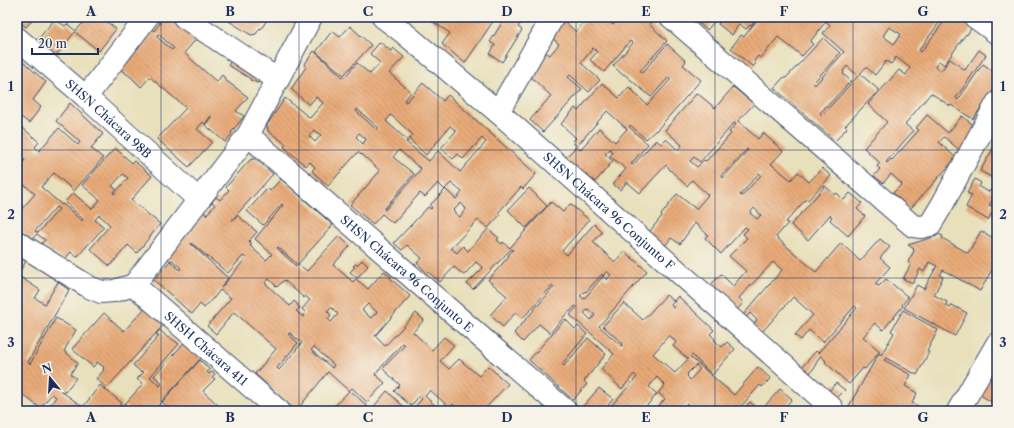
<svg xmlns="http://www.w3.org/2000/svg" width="1014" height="428" font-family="'Libre Caslon Text',serif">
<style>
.building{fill:url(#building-back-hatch);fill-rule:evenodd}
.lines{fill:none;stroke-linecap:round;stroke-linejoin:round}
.street-casing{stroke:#3a4a6c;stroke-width:24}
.street{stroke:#fff;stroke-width:22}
.grid{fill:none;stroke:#1b2f5e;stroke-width:1;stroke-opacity:0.55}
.labels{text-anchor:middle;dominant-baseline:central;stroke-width:4;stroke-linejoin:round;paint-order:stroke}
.street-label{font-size:12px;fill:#1b2f5e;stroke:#f7f3e8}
.neatline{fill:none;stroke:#1b2f5e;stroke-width:1.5}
.grid-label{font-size:13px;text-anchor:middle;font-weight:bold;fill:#1b2f5e}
</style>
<defs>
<pattern id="building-back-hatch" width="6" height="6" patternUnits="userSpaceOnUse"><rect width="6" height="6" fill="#e9aa78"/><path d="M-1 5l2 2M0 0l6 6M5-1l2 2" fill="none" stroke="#bc8b66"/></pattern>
</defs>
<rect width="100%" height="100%" fill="#f7f3e8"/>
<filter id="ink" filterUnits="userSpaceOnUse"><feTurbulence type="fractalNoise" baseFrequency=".025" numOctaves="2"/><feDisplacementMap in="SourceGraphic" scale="8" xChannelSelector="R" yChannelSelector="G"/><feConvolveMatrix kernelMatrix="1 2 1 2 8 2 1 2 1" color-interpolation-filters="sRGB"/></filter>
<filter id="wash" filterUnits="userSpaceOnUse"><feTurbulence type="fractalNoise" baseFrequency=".012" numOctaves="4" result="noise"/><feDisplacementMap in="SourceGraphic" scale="16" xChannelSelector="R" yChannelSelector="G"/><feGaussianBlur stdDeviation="0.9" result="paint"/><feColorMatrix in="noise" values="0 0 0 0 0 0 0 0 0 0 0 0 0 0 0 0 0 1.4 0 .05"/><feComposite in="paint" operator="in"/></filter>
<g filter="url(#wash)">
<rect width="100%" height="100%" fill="#e8e0bb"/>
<g id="blocks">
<!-- building -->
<path class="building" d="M17,17H35L26,27L17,20Z
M88,17H101L116,29L99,51L75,32L52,60L34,44L55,19L65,26L67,24L76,31Z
M156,17H175L200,35L184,53L217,82L222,75L225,78L224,79L248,97L236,111L244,116L231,133L232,134L225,142L205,125L211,117V116L205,124L203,122L197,129L212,142L189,167L157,139L186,108L150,77L141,87L131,77L120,69L149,26L154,31L160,23L158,21L153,28L150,25ZM158,34L174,48L172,50L156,36Z
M232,17H269L261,29L260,28L256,34L251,35L229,21Z
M432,17H496L465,63L442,44L450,33L430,20Z
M503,17H525L518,27L522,30L502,62L490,54L495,45L490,42L505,18Z
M588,17H603L613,25L620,17H652L654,19L649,24L667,41L640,71L642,73L667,44L686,61L683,65L701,80L656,131V130L646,139L630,125L629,127L648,144L631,164L633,165L656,140L661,144L666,139L678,150L682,145L665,130L697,93L715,108L733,87L754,104L738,121L758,139L763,133L783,151L771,164L791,180L798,172L809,182L822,168L831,176L808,200L806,199L786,222L788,223L776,237L816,272L841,243L860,261L880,239L890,247L880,258L890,267L875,284L879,286L886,279L908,297L902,305L903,306L883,330L875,323L863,337L880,351L865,369L863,368L849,384L825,362L826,361L821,356L818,359L814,368L810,373L802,367L816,351L818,353L857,308L855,306L823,342L809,330L801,340L795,335L813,315L793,297L761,333L753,325L757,320L750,313L745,319L742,316L782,270L773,262L739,298L743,303L736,311L709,287L721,274L733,286L746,271L729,256L747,238L743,234L748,229L745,227L721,254L705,238L708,235L695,223L680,244L671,238L664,247L647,235L662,216L661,215L677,194L696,209L708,195L692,180L687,186L669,169V168L666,165L640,193L627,182L620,190L613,184L626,169L610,156L613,152L610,149L605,154L613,161L595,182L586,175L584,177L564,159L576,147L580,150L599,128L615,142L627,129L607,111L577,146L572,142L576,138L561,124L575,108L578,111L602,83L619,98L629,87L647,105L671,79L669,77L651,97L624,74L623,75L613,66L633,43L630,41L604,72L590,60L597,52L593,48L581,63L600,80L589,92L570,75L568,77L582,89L543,132L530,120L551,96L529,75L545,52L550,55L559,44L552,38L563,20L576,32ZM734,123L736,124L729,132L731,134L706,161L704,160L697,167L690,161L694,157L700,162ZM747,149L748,150L723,178L721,176ZM759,173L761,175L742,196L740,195ZM754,208L761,215L757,219L750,213Z
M692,17H718L707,30Z
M723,17H758L751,26L750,25L746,29L739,24L732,35L718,24Z
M759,17H820L826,21L810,42L813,44L802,56L778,37L761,58L758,56L754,61L756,63L753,67L731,48L741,35L744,37Z
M829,17H930L939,23L919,50L921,52L946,19V17H961L973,25L967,35L966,34L944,65L939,61L935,67L941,71L950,59L965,70L979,50L986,55L956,98L958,100L983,64L997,74V85L973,119L951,105L950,106L931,93L905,124L913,131L886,162L887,163L891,159L892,160L919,130L916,128L927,115L948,133L962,116L982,132L964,154L944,137L939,142L956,158L910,209L893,193L902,184L891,174L883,183L874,176L880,169L877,166L880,163L864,148L887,122L868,104L899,70L906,75L910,68L896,57L891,64L886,61L875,75L866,67L860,74L879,90L845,126L847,128L835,141L774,88L784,77L786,78L823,38L840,53L813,83L815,85L844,52L823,33L830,25L826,21ZM889,27L901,34L894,44L883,36ZM847,66L858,76L822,115L820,113L825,108L824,107L826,106H827L851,81L843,74L844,73L843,71Z
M350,26L371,45L344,75L316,52L332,31L340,37Z
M380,42L391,51L393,48L404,57L389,73L411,92L404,101L406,102L423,83L443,101L448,95L536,174L523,189L521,187L498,213L500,215L488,228L478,220L450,249H452L457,253L463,246L468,251L488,229L499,238L497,240L502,244L503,242L510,248L551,202L563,212L570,204L589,220L562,251L567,255L594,224L602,232L593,242L615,262L624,251L647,271L599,326L621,346L623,344L603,326L624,303L643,320L666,295L674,301L671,305L673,308L676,304L674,301L678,296L714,330L710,334L715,339L714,340L722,347L727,342L735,349L712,375L692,355L690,357L734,395L758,367L770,378V379L762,387L760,385L737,411H700L697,408L695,411L687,404L682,410L683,411H654L665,399L658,393L665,385L657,377L649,387L657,394L642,411H588L583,406L599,388L613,399L608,405L610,407L637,377L634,374L622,389L601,369L614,354L570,315L577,307L575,306L570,312L569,311L550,333L539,324L523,342L514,333L554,287L552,286L523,318L516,312L503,327L490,315L507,296L488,280L509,256L508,255L513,250L511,249L473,289L467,284L483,268L476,262L464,275L454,267L440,282L428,272L427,273L417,263L422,258L407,245L402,250L394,243L428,207L431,209L432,208L430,205L445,190L438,183L425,197L420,193L393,223L382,214L373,224L350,205L380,171L362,154L361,155L358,152L328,186L312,171L315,167L310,162L306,166L284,147L286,144L268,131L267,125L285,98L310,118L323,103L316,97L309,105L291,89L306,67L304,65L314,51L344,78L357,63L370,74L380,63L370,54ZM357,109L379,128L377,130L356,111ZM391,115L413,135L409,139L426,155L450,126L456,131L441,148L453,159L458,154L463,159L482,138L486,142L460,172L438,151L429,161L406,142L408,141L386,121ZM314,130L321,135L315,142L309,136ZM359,133L366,139L363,144L356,137ZM399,150L421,169L385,210L384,209L414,174L393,157ZM451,183L462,192L456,199L445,189ZM461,203L466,209L460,217L453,211ZM607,271L611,275L608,278V279L607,280L603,276L584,299L580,296L585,291L586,292L602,274L603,276ZM588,309L595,315L591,320L584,313ZM669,335L676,342L673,346L688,359L675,373L653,354ZM696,365L700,369L690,380L687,376L688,375L687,374Z
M235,55L265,75L258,83L250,80L251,79L228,65Z
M22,61L46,82L33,100L41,107L29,123L21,117L17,123V68Z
M70,103L103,134L91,148L103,158L74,191L54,173L41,187L62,205L63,204L82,221L83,219L65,202L73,193L92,209L100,200L82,185L115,148L132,163L134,161L152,176L131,200L160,224L137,253L128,245L110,266L90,249L110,225L99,215L95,220L104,227L77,257L71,252L64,260L41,244L45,240L37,234L32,239L17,228V214L35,194L17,178V170L25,160L17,153V123L39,142L35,147L39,151L59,128L78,145L80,142L56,121ZM123,174L128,178L114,194L113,193L116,189L112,186ZM56,207L59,209L38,233L35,231Z
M997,142V180L980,171Z
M253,159H256L273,174L232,220H233L237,215L257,232L249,241L252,244L250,246L266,260L272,254L255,239L271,219V220L283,205L282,204L263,225L247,211L268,188L270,191L281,179L333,225L298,264L307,271L339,236L350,246L333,265L353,282L356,279L368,289L384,271L391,277L390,278L410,296L375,336L385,346L416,313L424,320L413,332L432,350L444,337L454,345L440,361L449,369L459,359L479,376L488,366L508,384L483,411H460L453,404L450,408L430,390L425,396L441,411H414L415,410L414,408L422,399L419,396L411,406L394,391L400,385L383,369L385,367H384L405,345L403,343L375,374L385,383L367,402L352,388L350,390L367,406L363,411H330L349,391L328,372L296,411L255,374L276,349L234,312L216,334L207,326L231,298L220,290L213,299V298L204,308L200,304L192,314L154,280L170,261L180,270L181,268L172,260L171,261L163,255L175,249L184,238L180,235L203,211L206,215L215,205L212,202L216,197L220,200L229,190L226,187L250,160ZM191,243L228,273L243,256L246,258L221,288L228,278L191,244ZM278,247L297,264L296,266L277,248ZM269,279L277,287L284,280L304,298L305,296L310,300L302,309L306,313L303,317L296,311L300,308L297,305H298L294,301L290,306L265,283ZM368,304L377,312L371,318L362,310ZM331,307L338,314L331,322L328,319L331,315L327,311ZM290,333L302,343L279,370L277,368L298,343L288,334ZM314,347L334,365L332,368L311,350Z
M975,179L981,183L979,187L989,192L990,190L991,191L997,180V195L996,194L989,205L991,206L997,195L996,217L991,214L988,220L966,207L972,195L967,193Z
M825,186L835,195L837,193L844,200L850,193L862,203L857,209L865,216L848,236L830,220L832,217L830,215L808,240L791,225Z
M529,188L547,206L526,228L508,210Z
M981,231L997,240V264L995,269L993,268L980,291L943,270L940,275L943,277L934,295L947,302L946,305L950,308L952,305L967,313L955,336L904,308L917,285L924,289L937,266L929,262L924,272L920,269L913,283L903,279L911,264L908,262L914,251L913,250L914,249L908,245L937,236L938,234L943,236L942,238L968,253Z
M17,251L28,258L20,271L17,268Z
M362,260L368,266L357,278L350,272L355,267L353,266L355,264L357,265Z
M17,275L40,290L35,298L45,304L58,282L69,290L28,362L30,364L56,318L76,330L64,351L78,363L70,374L76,378L65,392L62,390L61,391L83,407L100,385L122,403L120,405L123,407L120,411H46L56,397L52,394L40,408L17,390Z
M146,307L165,323L107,388L96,379L104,370L103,369L104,367L97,362L93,367L72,349L104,313L124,331Z
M903,310L938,330L927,351L929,352L917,375L886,358L884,360L911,375L905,386L917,393L912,403L921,408L919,411H846L879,353L881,355L894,333L891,331Z
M565,319L575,329L578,326L587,334L562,364L564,366L588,338L606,354L584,381L587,384L573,400L529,360Z
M160,330L168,338L169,337L179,344L150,377L160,386L162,383L154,376L184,343L201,358L153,411H131L124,405L143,384L137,379L144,372L142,371L141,372L133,365L159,336L156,334Z
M200,360L210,370L207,372L209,374L211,372L212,373L213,372L215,374L212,377L215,379L203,391L221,408L218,411H172L162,402Z
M993,371L997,373V400L994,399L992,402L980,395Z
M836,383L845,390L837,398L828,392Z
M780,389L792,399L785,407L790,411H762L765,408L764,407Z
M387,391L405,408L401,411H370Z
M750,402L760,411H741Z"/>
</g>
</g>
<g filter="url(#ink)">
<use href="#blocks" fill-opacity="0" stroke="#3a4a6c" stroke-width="1"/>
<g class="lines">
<defs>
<g id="street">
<path d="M184,17L278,80"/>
<path id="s1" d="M383,17L404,33L498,112L832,408L830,411"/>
<path d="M671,17L913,226L921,227L930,225L942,205L997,103"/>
<path d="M975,17L997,33"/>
<path id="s2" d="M17,38L86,97L199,200"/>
<path d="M86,97L147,17"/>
<path d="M498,112L553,17"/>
<path id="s3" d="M248,135L566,411"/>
<path d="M17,242L89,287L101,292L114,291L134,285L248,135L311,17"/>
<path id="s4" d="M134,285L279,411"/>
<path d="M958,411L997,344"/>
</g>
</defs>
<!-- street casing -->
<use href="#street" class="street-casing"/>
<!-- street -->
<use href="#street" class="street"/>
</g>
</g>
<!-- grid -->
<path class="grid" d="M161,17V411M299,17V411M438,17V411M576,17V411M715,17V411M853,17V411M17,150H997M17,278H997"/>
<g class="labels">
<!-- street labels -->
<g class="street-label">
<text stroke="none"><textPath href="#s2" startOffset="122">SHSN Chácara 98B</textPath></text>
<text stroke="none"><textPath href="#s1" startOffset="298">SHSN Chácara 96 Conjunto F</textPath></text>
<text stroke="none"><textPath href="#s3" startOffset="211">SHSN Chácara 96 Conjunto E</textPath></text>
<text stroke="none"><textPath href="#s4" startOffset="96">SHSH Chácara 411</textPath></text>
</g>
</g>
<!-- margin -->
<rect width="1014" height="428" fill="none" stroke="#f7f3e8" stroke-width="44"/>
<!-- north arrow -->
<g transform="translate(50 378) rotate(342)" stroke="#f7f3e8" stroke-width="3" paint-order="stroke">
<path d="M0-3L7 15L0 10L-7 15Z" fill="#1b2f5e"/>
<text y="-6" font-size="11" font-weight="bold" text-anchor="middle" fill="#1b2f5e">N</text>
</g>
<!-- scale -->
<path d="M32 48v6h66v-6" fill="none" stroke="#1b2f5e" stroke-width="2"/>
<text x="38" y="48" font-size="12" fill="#1b2f5e" stroke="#f7f3e8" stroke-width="3" paint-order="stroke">20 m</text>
<rect x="22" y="22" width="970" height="384" class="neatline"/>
<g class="grid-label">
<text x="91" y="16">A</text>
<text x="230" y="16">B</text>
<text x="368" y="16">C</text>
<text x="507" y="16">D</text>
<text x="646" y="16">E</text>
<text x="784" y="16">F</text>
<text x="923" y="16">G</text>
<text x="11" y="91">1</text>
<text x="1003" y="91">1</text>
<text x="11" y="219">2</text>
<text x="1003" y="219">2</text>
<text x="11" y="347">3</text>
<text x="1003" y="347">3</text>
<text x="91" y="422">A</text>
<text x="230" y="422">B</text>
<text x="368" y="422">C</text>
<text x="507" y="422">D</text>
<text x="646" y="422">E</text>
<text x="784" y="422">F</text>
<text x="923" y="422">G</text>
</g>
</svg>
